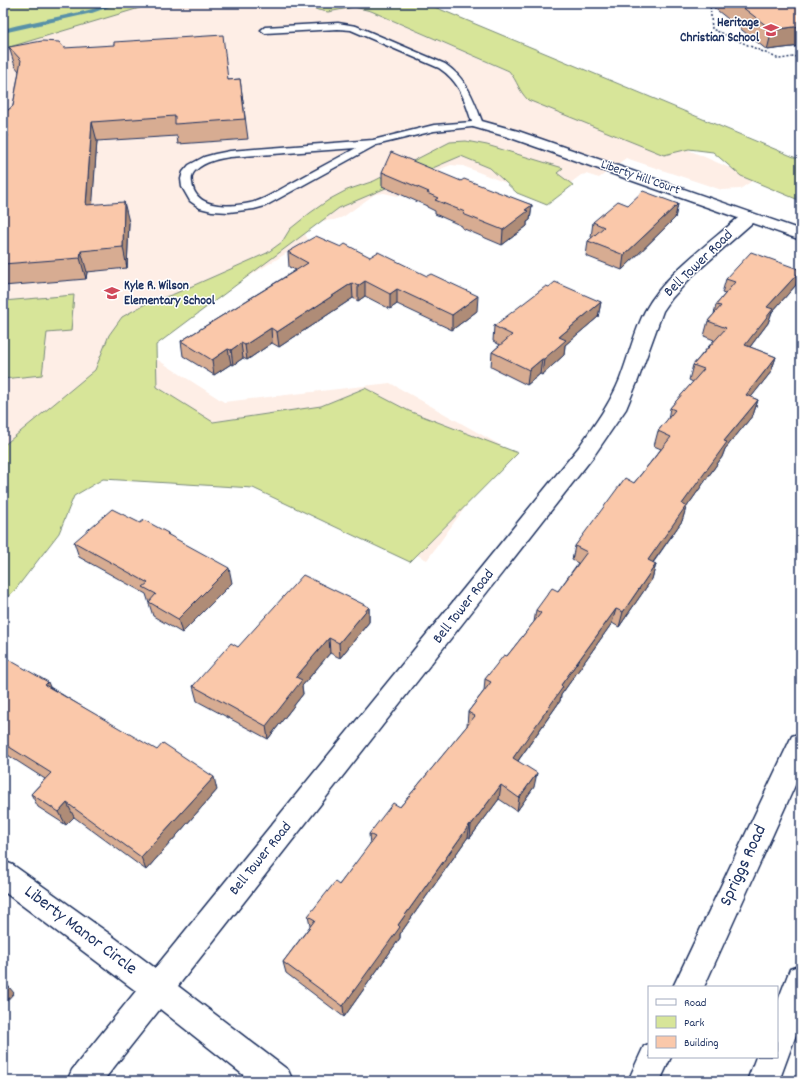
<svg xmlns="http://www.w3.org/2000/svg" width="804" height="1084" font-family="Dekko,sans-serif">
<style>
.built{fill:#feeee6}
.green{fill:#d7e599;stroke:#798a7c}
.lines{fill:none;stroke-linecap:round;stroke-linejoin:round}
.stream{fill:#5891a8;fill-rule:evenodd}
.lane-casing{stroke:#1b2f5e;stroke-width:3}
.street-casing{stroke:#1b2f5e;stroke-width:3}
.secondary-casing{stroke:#1b2f5e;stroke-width:3}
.path{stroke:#1b2f5e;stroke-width:1.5;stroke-dasharray:2 2;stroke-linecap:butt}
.lane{fill:#fff;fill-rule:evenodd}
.street{fill:#fff;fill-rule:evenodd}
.secondary{fill:#fff;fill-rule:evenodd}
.wall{fill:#d7ac92;stroke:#1b2f5e}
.shaded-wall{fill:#af8c77;stroke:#1b2f5e}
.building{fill:#fac8aa;stroke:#1b2f5e}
.labels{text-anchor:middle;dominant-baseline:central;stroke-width:3;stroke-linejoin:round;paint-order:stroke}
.far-poi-label{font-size:13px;font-weight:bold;fill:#1b2f5e;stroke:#fff;text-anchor:end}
.far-street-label{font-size:13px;fill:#1b2f5e;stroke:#fff}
.street-label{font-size:15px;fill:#1b2f5e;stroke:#fff}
.near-street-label{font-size:18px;fill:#1b2f5e;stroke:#fff}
</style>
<rect width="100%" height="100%" fill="#fff"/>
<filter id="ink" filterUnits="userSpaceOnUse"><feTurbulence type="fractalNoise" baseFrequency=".025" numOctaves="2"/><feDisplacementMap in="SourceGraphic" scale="8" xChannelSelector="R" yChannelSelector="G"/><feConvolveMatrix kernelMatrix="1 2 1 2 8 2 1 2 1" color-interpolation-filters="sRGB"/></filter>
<g filter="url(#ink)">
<!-- built -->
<path class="built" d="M98,3H352L755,179L740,189L722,190L626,158L599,178L586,174L581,175L548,200L463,166L451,165L443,168L398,196L384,193L375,194L343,217L334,220L319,221L304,231L308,240L136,346L224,402L390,383L507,449L427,560L255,473L3,465V34Z"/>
<!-- green -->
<path class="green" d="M3,3H156L3,49Z
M301,3H425L801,160V201L741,176L713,152L689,149L664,155L528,100C518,90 518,82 509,71L371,11L354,7L328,12L318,10Z
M466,141L487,145L563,168L557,173L573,185L547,205L517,193L490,168L461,156L339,208L156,345L157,387L213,422L321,406L365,388L409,411L518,453L410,562L253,488L103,479L74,496L59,533L15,590L3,601V446L95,370L109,335L122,317L147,303L174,294L267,253L282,242L290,229L310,213L330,199L347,190L374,181L450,142Z
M74,295L71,331L47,333L42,375L3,379V301Z"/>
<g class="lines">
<!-- stream -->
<path class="stream" d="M113,3H120L92,13L3,33V29C39,19 77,15 113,3Z"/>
<defs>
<path id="lane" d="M338,23L356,26L445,64C467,79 474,100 483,124L481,126L434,131L376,145L265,206L254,209L229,212L212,211L200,208L190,201L182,187L181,179L183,172L189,165L204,157L215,154L230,151L373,140L434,125L472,122C464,98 460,82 439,68L351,30L338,29L265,33L261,30L265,27ZM356,148C335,160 313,171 292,183C277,191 262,202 245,204C226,207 195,208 192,183C191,178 192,173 196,170C205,161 219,159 230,157Z"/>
<path id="street" d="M478,120L518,131L801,230V240L752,223L694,274L672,298L663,311L638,380L626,409L593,457L178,986L288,1070L293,1081H251L160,1009L103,1081H67L72,1070L136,991L3,891V861L13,865L111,935L155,968L579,447C594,425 610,404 620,379C628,358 635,330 645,311C665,274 707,245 738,218L508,137L473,127L471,124L473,121Z"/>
<path id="secondary" d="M801,733V772L704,987H673L792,736Z
M801,965V1021L779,1081H747L756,1057H777V1003L790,969Z
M649,1044V1057H671L660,1081H628L644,1046Z"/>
</defs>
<!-- lane casing -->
<use href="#lane" class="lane-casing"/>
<!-- street casing -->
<use href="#street" class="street-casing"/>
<!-- secondary casing -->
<use href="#secondary" class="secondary-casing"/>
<!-- path -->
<path class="path" d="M710,3L712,29L779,59L801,56"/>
<!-- lane -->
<use href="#lane" class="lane"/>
<!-- street -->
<use href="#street" class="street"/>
<!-- secondary -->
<use href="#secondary" class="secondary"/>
</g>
<!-- wall -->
<path class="wall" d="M679,3H693L691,5Z
M708,3H801V47L800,46L767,50Z
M9,47L64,48L229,80L240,79L248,139L178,144L177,136L97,141L92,204L129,222L127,268L87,272L86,279L3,286V160L5,147L3,145V114L13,106L19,71L15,66Z
M382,172L461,181L532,205L530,220L527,222V226L502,245L462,228V226L435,214V211L427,207V206L382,186Z
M678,204L675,218L622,270L586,256L588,241L592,238L591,237L593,222L628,205Z
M288,252L477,311L452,330L397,304L390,309L365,296L358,301L353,298L279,347L272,343L247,360L243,358L233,365L231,364L214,375L183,356L181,341L296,270L289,267Z
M726,279L796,285L772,312L768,323L750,347L776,357L771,372L751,397L758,400L753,415L725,449L722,457L686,508L682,521L653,563L656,564L652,579L619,627L612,623L561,695L560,701L518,761L534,787L517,811L499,799L470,838L468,837L400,934V938L344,1017L286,973L283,962L310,926L308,916L339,885L370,845L369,834L400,807L467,726L468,712L484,691L485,679L507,656L534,622L536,610L558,591L578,563L572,560L575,546L634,483L661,449L654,446L658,431L668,419L670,408L693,382L689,380L693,365L714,340L704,336L708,321L714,314L716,305L725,294L722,293Z
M601,302L598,317L565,345L564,355L542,375L540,374L527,385L491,367L492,352L500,345L493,341L494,326Z
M168,533L169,536L232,583L182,633L153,616L146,594L79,557L74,542Z
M369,607V622L340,658L330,653L302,686L303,694L268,739L197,701L193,686L238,647Z
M3,660L50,687L217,790L146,870L74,817L66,825L38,807L31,794L45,779L3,752Z"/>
<!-- shaded-wall -->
<path class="shaded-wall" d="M801,26V41L800,46L767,50L772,30Z
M92,122L97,141L91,226L86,205Z
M124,202L129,222L127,268L123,247Z
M678,204L675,218L622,270L624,255Z
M532,205L530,220L527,222V226L502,245L503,230L525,210Z
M81,251L87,272L86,279L80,258Z
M801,270L796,285L772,312L768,323L740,360L745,345L767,307Z
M365,281V296L358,301V286Z
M352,283L353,298L279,347L277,332Z
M397,289V304L390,309V294Z
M478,296L477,311L452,330V315Z
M601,302L598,317L565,345L564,355L542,375L544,359L559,337Z
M271,328L272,343L247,360L245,345Z
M241,343L243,358L233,365L231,350Z
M228,349L231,364L214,375L212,360Z
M776,357L771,372L741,410L746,395Z
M542,359L540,374L527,385L529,370Z
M758,400L753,415L725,449L722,457L686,508L682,521L644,575L648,560L682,504L724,441Z
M656,564L652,579L619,627L623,612Z
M229,568L232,583L182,633L178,619Z
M369,607V622L340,658L339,643Z
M616,609L612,623L561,695L560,701L510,772L513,758L561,685Z
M329,638L330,653L302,686L303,694L268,739L266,726L296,677Z
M48,682L54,697L45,685Z
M537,773L534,787L517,811L519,798Z
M214,777L217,790L146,870L141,857Z
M501,785L499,799L470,838L471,825Z
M67,803L74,817L66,825L59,812Z
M470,824L468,837L400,934V938L344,1017L343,1006L398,925Z
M5,982L14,993L3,1005V984Z"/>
<!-- building -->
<path class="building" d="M737,3H801V26L772,30Z
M223,35L228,80L240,79L245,119L175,124V116L92,122L86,205L124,202L123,247L81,251L80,258L3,264V160L8,135L3,131V114L13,106L21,60L9,47L42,41L59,42L64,48L114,45V42Z
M391,152L461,181L464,179L532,205L525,210L528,211L503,230L463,214L465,212L435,200L438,198L427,193L429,192L382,172Z
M643,191L678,204L624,255L588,241L604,227L593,222L618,201L628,205Z
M316,236L341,247L345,244L370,257L378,252L427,276L431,274L478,296L452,315L397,289L390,294L365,281L358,286L352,283L277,332L271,328L245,345L241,343L231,350L228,349L212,360L181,341L308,263L288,252Z
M751,252L801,270L767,307L773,309L745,345L776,357L746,395L758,400L724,441L727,442L682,504L686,506L648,560L656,564L623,612L616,609L561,685L563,687L513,758L537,773L519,798L501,785L471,825L470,824L398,925L400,927L343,1006L283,962L315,920L308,916L335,882L339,885L375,837L369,834L393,803L400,807L475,716L468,712L491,682L485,679L504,655L507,656L541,613L536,610L552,588L558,591L587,552L575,546L625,478L634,483L671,437L658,431L675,410L670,408L704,369L693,365L726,328L708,321L721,306L716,305L735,282L726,279Z
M555,282L601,302L559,337L566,340L544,359H542L529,370L492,352L512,335L494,326L546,286L549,287Z
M112,509L140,523L144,520L168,533L167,534L229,568L178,619L149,602L156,594L143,587L148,583L74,542Z
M303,575L369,607L339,643L329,638L296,677L302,680L266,726L193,686L231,643L238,647Z
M6,658L48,682L45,685L157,750L163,743L214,777L141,857L67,803L59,812L31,794L51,773L3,743V660Z"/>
</g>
<!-- icons -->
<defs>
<symbol id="school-bare" viewBox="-9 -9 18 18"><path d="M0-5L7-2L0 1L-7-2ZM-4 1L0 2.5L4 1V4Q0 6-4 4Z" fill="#d1495b" stroke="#fff" stroke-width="2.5" paint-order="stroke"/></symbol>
</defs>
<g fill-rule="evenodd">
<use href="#school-bare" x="760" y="19" width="22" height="22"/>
<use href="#school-bare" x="101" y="282" width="22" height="22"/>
</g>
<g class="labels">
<!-- far-poi labels -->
<g class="far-poi-label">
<text x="759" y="23">Heritage<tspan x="759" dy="15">Christian School</tspan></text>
<text x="124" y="286" text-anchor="start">Kyle R. Wilson<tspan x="124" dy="15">Elementary School</tspan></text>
</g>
<!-- far-street labels -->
<g class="far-street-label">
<text transform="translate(640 178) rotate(19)">Liberty Hill Court</text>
</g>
<!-- street labels -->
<g class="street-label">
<text transform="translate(699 264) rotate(-44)">Bell Tower Road</text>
<text transform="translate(464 607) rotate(-52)">Bell Tower Road</text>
<text transform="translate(261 859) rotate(-51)">Bell Tower Road</text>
</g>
<!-- near-street labels -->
<g class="near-street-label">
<text transform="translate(744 866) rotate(-65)">Spriggs Road</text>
<text transform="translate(80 931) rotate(37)">Liberty Manor Circle</text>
</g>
</g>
<!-- margin -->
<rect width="804" height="1084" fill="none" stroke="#fff" stroke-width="16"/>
<rect x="8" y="8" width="788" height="1068" fill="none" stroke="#1b2f5e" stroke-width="1.5" filter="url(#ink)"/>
<!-- legend -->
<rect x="648" y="986" width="130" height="72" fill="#ffffff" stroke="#a4acbf"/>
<rect x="656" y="999" width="20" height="6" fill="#ffffff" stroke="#a4acbf"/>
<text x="684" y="1006" font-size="12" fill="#1b2f5e">Road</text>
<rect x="656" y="1016" width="20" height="12" fill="#d7e599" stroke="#a4acbf"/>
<text x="684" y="1026" font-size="12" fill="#1b2f5e">Park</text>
<rect x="656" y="1036" width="20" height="12" fill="#fac8aa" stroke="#a4acbf"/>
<text x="684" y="1046" font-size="12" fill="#1b2f5e">Building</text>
</svg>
